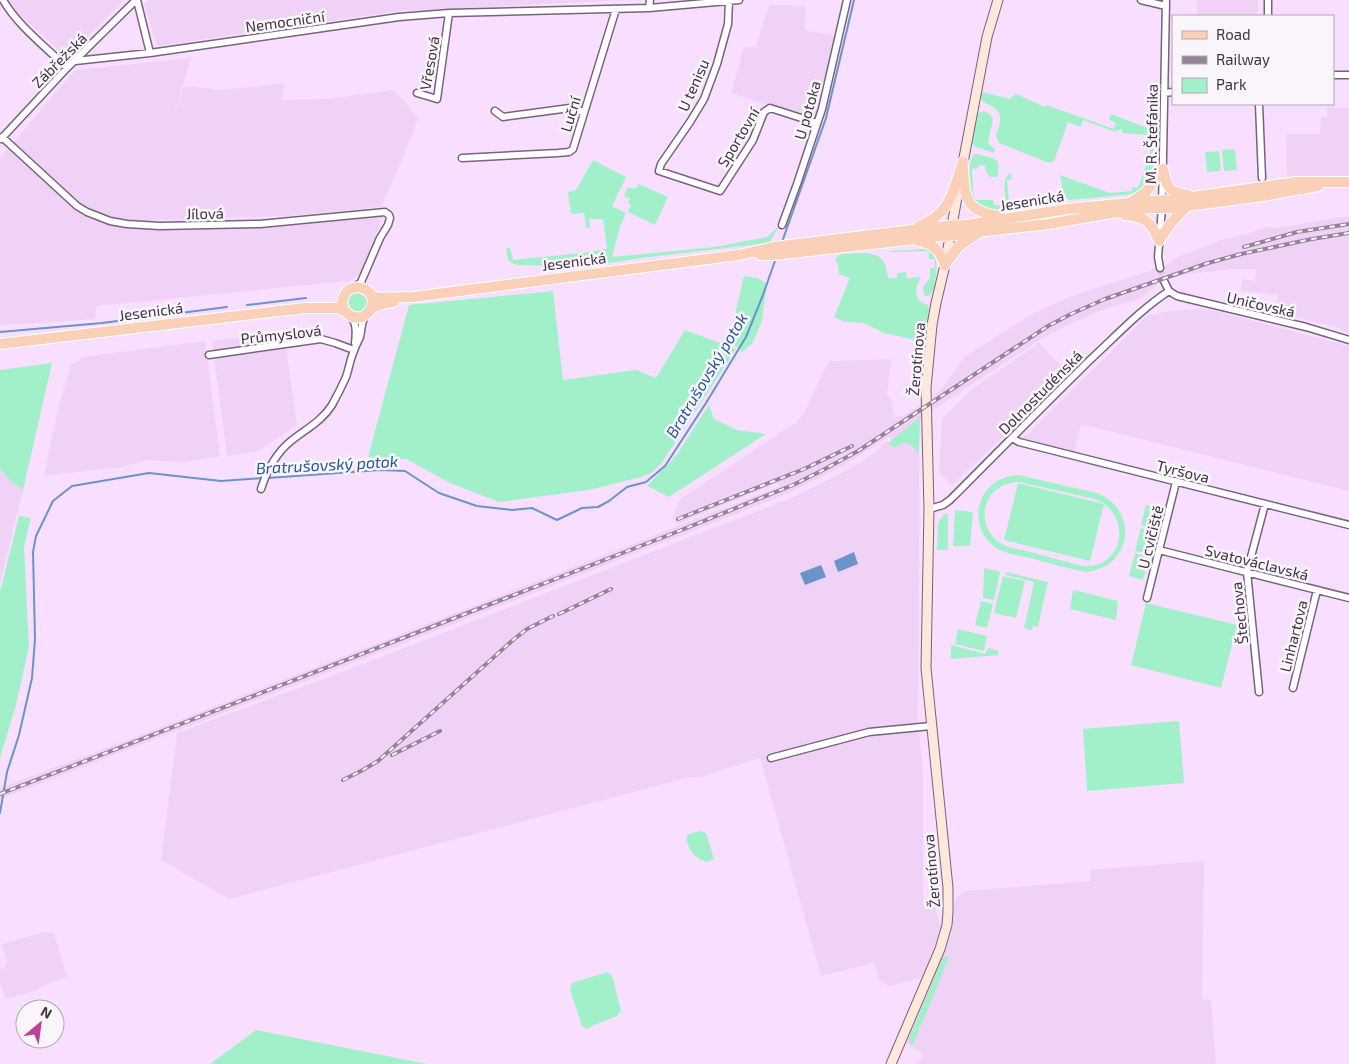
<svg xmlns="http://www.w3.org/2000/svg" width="1349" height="1064" font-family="'Exo 2',sans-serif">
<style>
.built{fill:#f0d2f7}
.green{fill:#a2f0c9;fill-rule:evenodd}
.water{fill:#6b93ca}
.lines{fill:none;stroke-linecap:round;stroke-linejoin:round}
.stream{stroke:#6b93ca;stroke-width:2}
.street-tunnel{stroke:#d4bdd9;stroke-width:6;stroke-dasharray:6 3;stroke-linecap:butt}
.street-casing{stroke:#79627e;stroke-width:9}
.secondary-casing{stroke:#79627e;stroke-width:11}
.primary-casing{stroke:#fff;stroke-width:12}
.street{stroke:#fff;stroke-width:6}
.secondary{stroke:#fde8db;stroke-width:9}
.primary{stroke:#fbd0b8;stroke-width:10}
.rail-casing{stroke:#958399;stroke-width:4}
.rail{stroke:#faf5fb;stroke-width:2;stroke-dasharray:5.5;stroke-linecap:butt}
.labels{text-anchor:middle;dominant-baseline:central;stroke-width:5;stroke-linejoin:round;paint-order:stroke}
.street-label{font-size:15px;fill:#3e3440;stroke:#faf5fb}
.water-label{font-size:16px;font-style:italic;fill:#23579b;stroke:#faf5fb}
</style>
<rect width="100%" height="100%" fill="#f9dfff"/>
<!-- built -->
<path class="built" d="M8,0H124L67,57L21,16Z
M149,0H629L399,11L157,46L144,4Z
M1197,0H1258V16H1197Z
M769,5L806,6L805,30L836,36L830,65L817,114L813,119L731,93L744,47H756Z
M191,58L170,129L184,86L223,90L285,83L281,100L327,99L393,90L404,101L418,119L402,160L381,207L287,216L156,220L147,229L167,230L272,228L383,216L362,272L356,277L348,281L97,306L95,319L43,323L0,325V158L75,70Z
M1327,107L1349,108V177H1287L1286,134H1320L1321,117H1327Z
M1349,216V333L1335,327L1274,312L1278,295L1241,291L1242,279L1255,281L1256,269H1232L1189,274L1169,279L1159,283L1142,298L1105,309L1066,326L1041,339L941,405L894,443L889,437L844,465L789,493L575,577L0,799V788L6,786L177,721L571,568L780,486L778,483L677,524L673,517L680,499L795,423L803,415L826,366L830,361L891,359L887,395L891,399L895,417L903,416L931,398L943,387L964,357L1034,313L1074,295L1165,266L1176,258L1221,240L1251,233L1266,227L1279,228L1323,220Z
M1200,309L1211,310L1349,346V491L1081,424L1074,452L1022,438L1029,433L1147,316L1170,311Z
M284,332L297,425L258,451L227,456L212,341Z
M205,341L220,456L183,462L148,460L122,467L44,476L58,409L71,365L79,361L82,357Z
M1039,343L1069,374L952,485L939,472L942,419L972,389Z
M886,441L894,448L903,443L912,445L919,454V557L918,718L923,773V903L934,900L939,922L941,923L936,941L922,978L888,986L879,980L874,963L821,976L760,758L701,777H690L229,899L161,860L177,733L368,662L791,498L843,472L859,463L877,451Z
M0,468L8,479L23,490L0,582Z
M1204,861L1202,999L1211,1000L1216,1064H916L919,1062L923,1054L906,1043L943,957L952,932L955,899L965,891L1090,881V870Z
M45,932L54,933L67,977L44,985L35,991L5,999L0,982V970L7,964L2,944Z"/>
<!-- green -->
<path class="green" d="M979,92L987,93L1009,99L1016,94L1045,107L1046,105L1114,129L1116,123L1109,120L1111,114L1153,130L1154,131L1147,133V135L1122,133V129H1119V131L1115,130V132L1083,120L1081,127L1068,122L1054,161L1049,163L999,143L996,136C997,131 1000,126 1000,120C1001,103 980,108 979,92Z
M983,111C988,112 991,114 993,120L988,141L989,144L995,149L994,153L976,147L971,143L977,114Z
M1150,147L1154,148C1157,166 1150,185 1134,194L1070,200L1064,197L1060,175L1110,193L1132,191V187L1138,188L1150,154Z
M1235,149L1237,170L1224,171L1222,150Z
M1219,151L1221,171L1207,172L1205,152Z
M976,154L993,158L998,162V176L997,177H990L986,172L985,166L984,165L979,166L976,169L972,168L973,191L975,200H993L994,205H1006C1006,195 1000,178 1011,173L1012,179L1007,180L1009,203L1035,201L1046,205C1029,208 990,215 977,204C971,199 969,190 969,182C969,173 969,164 973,155Z
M593,160L626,177L612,206L626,213L620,227L612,257L714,247L767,237L781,224L769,243L642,258L597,265L561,266L517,265L512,263L508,260L506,248H510L513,260L582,253L607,249L603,219H589L590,228H586L584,213L571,214L568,192L576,190Z
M639,184L668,197L655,225L628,212L631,205L628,203L630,199L624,196L628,187L634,189L635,187L637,188Z
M925,249C927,250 930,250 932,252C940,258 936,289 930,295C929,296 928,296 927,296L924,295L923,288L930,277V268H935L934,259H929V253L927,251L890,252V251Z
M865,253C884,255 886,262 888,278H897V273L906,272L907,278L921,277C915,289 912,300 928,305L929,309L924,342L884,333L864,323L845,322L834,317L850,278L839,274L838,265L835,259L840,254Z
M744,276L758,278L767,284L762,321L752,344L742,352L729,340Z
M553,291L563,380L636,370L656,378L685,330L736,349L661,464L651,473L641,477L589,490L499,502L450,483L406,459H369V453L409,305Z
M348 302a10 10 0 1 1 20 0a10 10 0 1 1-20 0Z
M52,363L23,490L8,479L0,468V370Z
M709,405L714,419L737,430L766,434L669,497L647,486L676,456Z
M920,417L919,454L911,445L903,443L894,448L888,443Z
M1019,475L1097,493C1140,510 1132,569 1085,572C1067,568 1048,563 1030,558C1020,556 1009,554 1000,550C981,541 973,517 982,498C989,483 1003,476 1019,475ZM1019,482L1095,499C1128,511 1128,560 1091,566C1082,567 1072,563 1064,561C1046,556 1027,551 1008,547C971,532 980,483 1019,482Z
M1018,483L1104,504L1090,561L1004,540Z
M1146,505L1161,509L1156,529L1141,525Z
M955,510L973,512L970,546H953Z
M944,514H948V550H937L938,523Z
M19,516L31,518L24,547L29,647L16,705L0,758V592Z
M1141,528L1156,533L1151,554L1135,551Z
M1135,553L1149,557L1143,580L1129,576Z
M984,568L1000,572L994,600L983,598Z
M1006,572L1048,582L1038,627L1033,626L1032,630L1024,628L1034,582L1006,575Z
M1003,576L1025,581L1016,618L994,613Z
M1073,590L1118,601L1116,620L1070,609Z
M981,601L993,604L987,628L975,625Z
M1146,603L1237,625L1221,688L1131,665Z
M958,629L987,636L984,651L955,644Z
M951,645L985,654L988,648L999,651L998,655L951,659Z
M1179,721L1184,783L1087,791L1083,729Z
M700,831L706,833L714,859L707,862C694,859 688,849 686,837L689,834Z
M943,957H949L921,1026L920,1025L918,1030L919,1031L913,1045L911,1044L909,1039Z
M607,972L612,975L621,1011L617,1016L599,1023L587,1029L582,1026L570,990L572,983Z
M256,1030L427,1064H210Z"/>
<!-- water -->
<path class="water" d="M854,552L858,564L838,572L834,561Z
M821,565L826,577L805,585L800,573Z"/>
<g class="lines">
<!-- stream -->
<path class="stream" d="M782,242L826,118L854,0
M247,305L306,298
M0,332L102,323L227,307
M268,478L380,470L405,471L439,493L477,506L512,510L532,508L557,520L582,508L598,507L609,501L627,487L646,482L665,466L706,403L746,337L763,295L776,258
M0,813L7,772L19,735L32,678L35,639L33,552L36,536L53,501L72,486L149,473L221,481L263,478"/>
<!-- street-tunnel -->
<path class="street-tunnel" d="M1160,268L1164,281"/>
<defs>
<path id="street" d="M3,0C18,26 46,47 67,68
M137,0L150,53
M1141,0L1166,6
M729,1L728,24L717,64L704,99L690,122L661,164L659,171L720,191L753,140L764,112L770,108L817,123
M649,8L650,0
M1268,16V0
M75,61L150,53L399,17L449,13L649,8L739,0
M1333,75H1349
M417,93L437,99L449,13
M1164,93L1173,92
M1259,104L1262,178
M495,111L503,117L570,108L584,112
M2,137L77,206L87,212L110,221L127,224L160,226L260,224L385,212L389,215L390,218L388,225L380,238L361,282L355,287
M1,139L67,68L136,0
M462,158L558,153L569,152L573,149L616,9
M782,225L797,184L822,109L847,0
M1160,268L1158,257L1162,208L1166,0
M1164,281L1169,291L1177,296L1306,327L1349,340
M351,317C357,324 356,334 355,343
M209,355L321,339L335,343L354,350
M1012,438L1019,442L1349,525
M261,489C267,470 276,453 291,441C306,429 322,421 332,405C337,396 342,386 346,377C349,369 350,359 354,351C355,346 358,342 360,337C362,329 361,321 366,315
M929,509L943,505L950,500C997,453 1044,405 1091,359C1116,336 1140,310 1169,291
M1159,550L1349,598
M1147,598L1176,482
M1293,688L1317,590
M1259,692L1247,572L1265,504
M771,758L869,732L931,726"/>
<path id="secondary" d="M962,168L987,37L998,0
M891,1064L940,949L947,925L948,912V888L926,668L929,509L926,388L932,325L936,303L945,265L959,186"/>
<path id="primary" d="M963,168C965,199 966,212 1000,216
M1163,169C1167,188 1168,192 1188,195
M1131,202L1146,192L1163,169
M1125,215C1145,217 1151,221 1159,241
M919,226C951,214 953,191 963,162
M918,241C933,243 940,251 945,265
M1159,241L1170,224L1187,206
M760,255H774L1049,224L1105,214L1149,208H1172L1263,196L1318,186
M945,265L959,246L978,233
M370,294L378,298L413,297L739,255L774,247L945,226L966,225L1068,209L1149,201L1171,200L1296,182H1349
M369,312C384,289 348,277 343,299C340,310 351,320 362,317C367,315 370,310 374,307C379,304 387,303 393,302
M0,344L305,308H338L346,312"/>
</defs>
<!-- street casing -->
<use href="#street" class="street-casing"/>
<!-- secondary casing -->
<use href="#secondary" class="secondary-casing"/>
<!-- primary casing -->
<use href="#primary" class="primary-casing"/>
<!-- street -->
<use href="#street" class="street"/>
<!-- secondary -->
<use href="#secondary" class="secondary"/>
<!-- primary -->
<use href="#primary" class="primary"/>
<defs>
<path id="rail" d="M1244,247L1297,232L1349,224
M678,519L804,469L852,446
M559,614L611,589
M392,755L440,731
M343,780L361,771L378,761L513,640L527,629L553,616
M0,794L674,533L793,485L823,470L858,451L1048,326L1071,314L1105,299L1208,263L1241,254L1312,239L1349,233"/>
</defs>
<!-- rail casing -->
<use href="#rail" class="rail-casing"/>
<!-- rail -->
<use href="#rail" class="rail"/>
</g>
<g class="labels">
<!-- street labels -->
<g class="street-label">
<text transform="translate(285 21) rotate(-8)">Nemocniční</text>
<text transform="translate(59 60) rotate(-45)">Zábřežská</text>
<text transform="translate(429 63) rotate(-80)">Vřesová</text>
<text transform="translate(693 85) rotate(-66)">U tenisu</text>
<text transform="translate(807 110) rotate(-74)">U potoka</text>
<text transform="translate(570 114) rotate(-73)">Luční</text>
<text transform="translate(1151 134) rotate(-89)">M. R. Štefánika</text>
<text transform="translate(738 137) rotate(-59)">Sportovní</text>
<text transform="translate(1032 200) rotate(-9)">Jesenická</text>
<text transform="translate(205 213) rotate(-1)">Jílová</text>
<text transform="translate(574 261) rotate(-7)">Jesenická</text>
<text transform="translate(1261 304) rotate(13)">Uničovská</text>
<text transform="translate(151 311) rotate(-7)">Jesenická</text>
<text transform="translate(281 334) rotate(-6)">Průmyslová</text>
<text transform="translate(916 359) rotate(-85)">Žerotínova</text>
<text transform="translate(1040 392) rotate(-45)">Dolnostudénská</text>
<text transform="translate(1183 471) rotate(14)">Tyršova</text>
<text transform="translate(1150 537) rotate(-76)">U cvičiště</text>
<text transform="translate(1257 562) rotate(14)">Svatováclavská</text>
<text transform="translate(1239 613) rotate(-96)">Štechova</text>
<text transform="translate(1293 636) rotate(-76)">Linhartova</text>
<text transform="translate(931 871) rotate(-95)">Žerotínova</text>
</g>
<!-- water labels -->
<g class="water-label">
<text transform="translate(706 375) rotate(-59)">Bratrušovský potok</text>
<text transform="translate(327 464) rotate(-3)">Bratrušovský potok</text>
</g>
</g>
<!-- legend -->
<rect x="1172" y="15" width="162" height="90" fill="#faf5fb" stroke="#afa8b0"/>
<rect x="1182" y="31" width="25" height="8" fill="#fbd0b8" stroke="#afa8b0"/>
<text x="1216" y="40" font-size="15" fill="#3e3440">Road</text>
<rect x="1182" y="56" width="25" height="8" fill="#958399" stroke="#afa8b0"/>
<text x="1216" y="65" font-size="15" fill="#3e3440">Railway</text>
<rect x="1182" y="78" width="25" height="15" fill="#a2f0c9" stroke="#afa8b0"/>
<text x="1216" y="90" font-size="15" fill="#3e3440">Park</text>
<!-- north arrow -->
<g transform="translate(40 1024) rotate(29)"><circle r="24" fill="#faf5fb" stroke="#afa8b0"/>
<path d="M0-4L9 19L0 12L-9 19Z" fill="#bb4399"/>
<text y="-8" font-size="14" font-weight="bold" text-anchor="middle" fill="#3e3440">N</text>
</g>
</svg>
